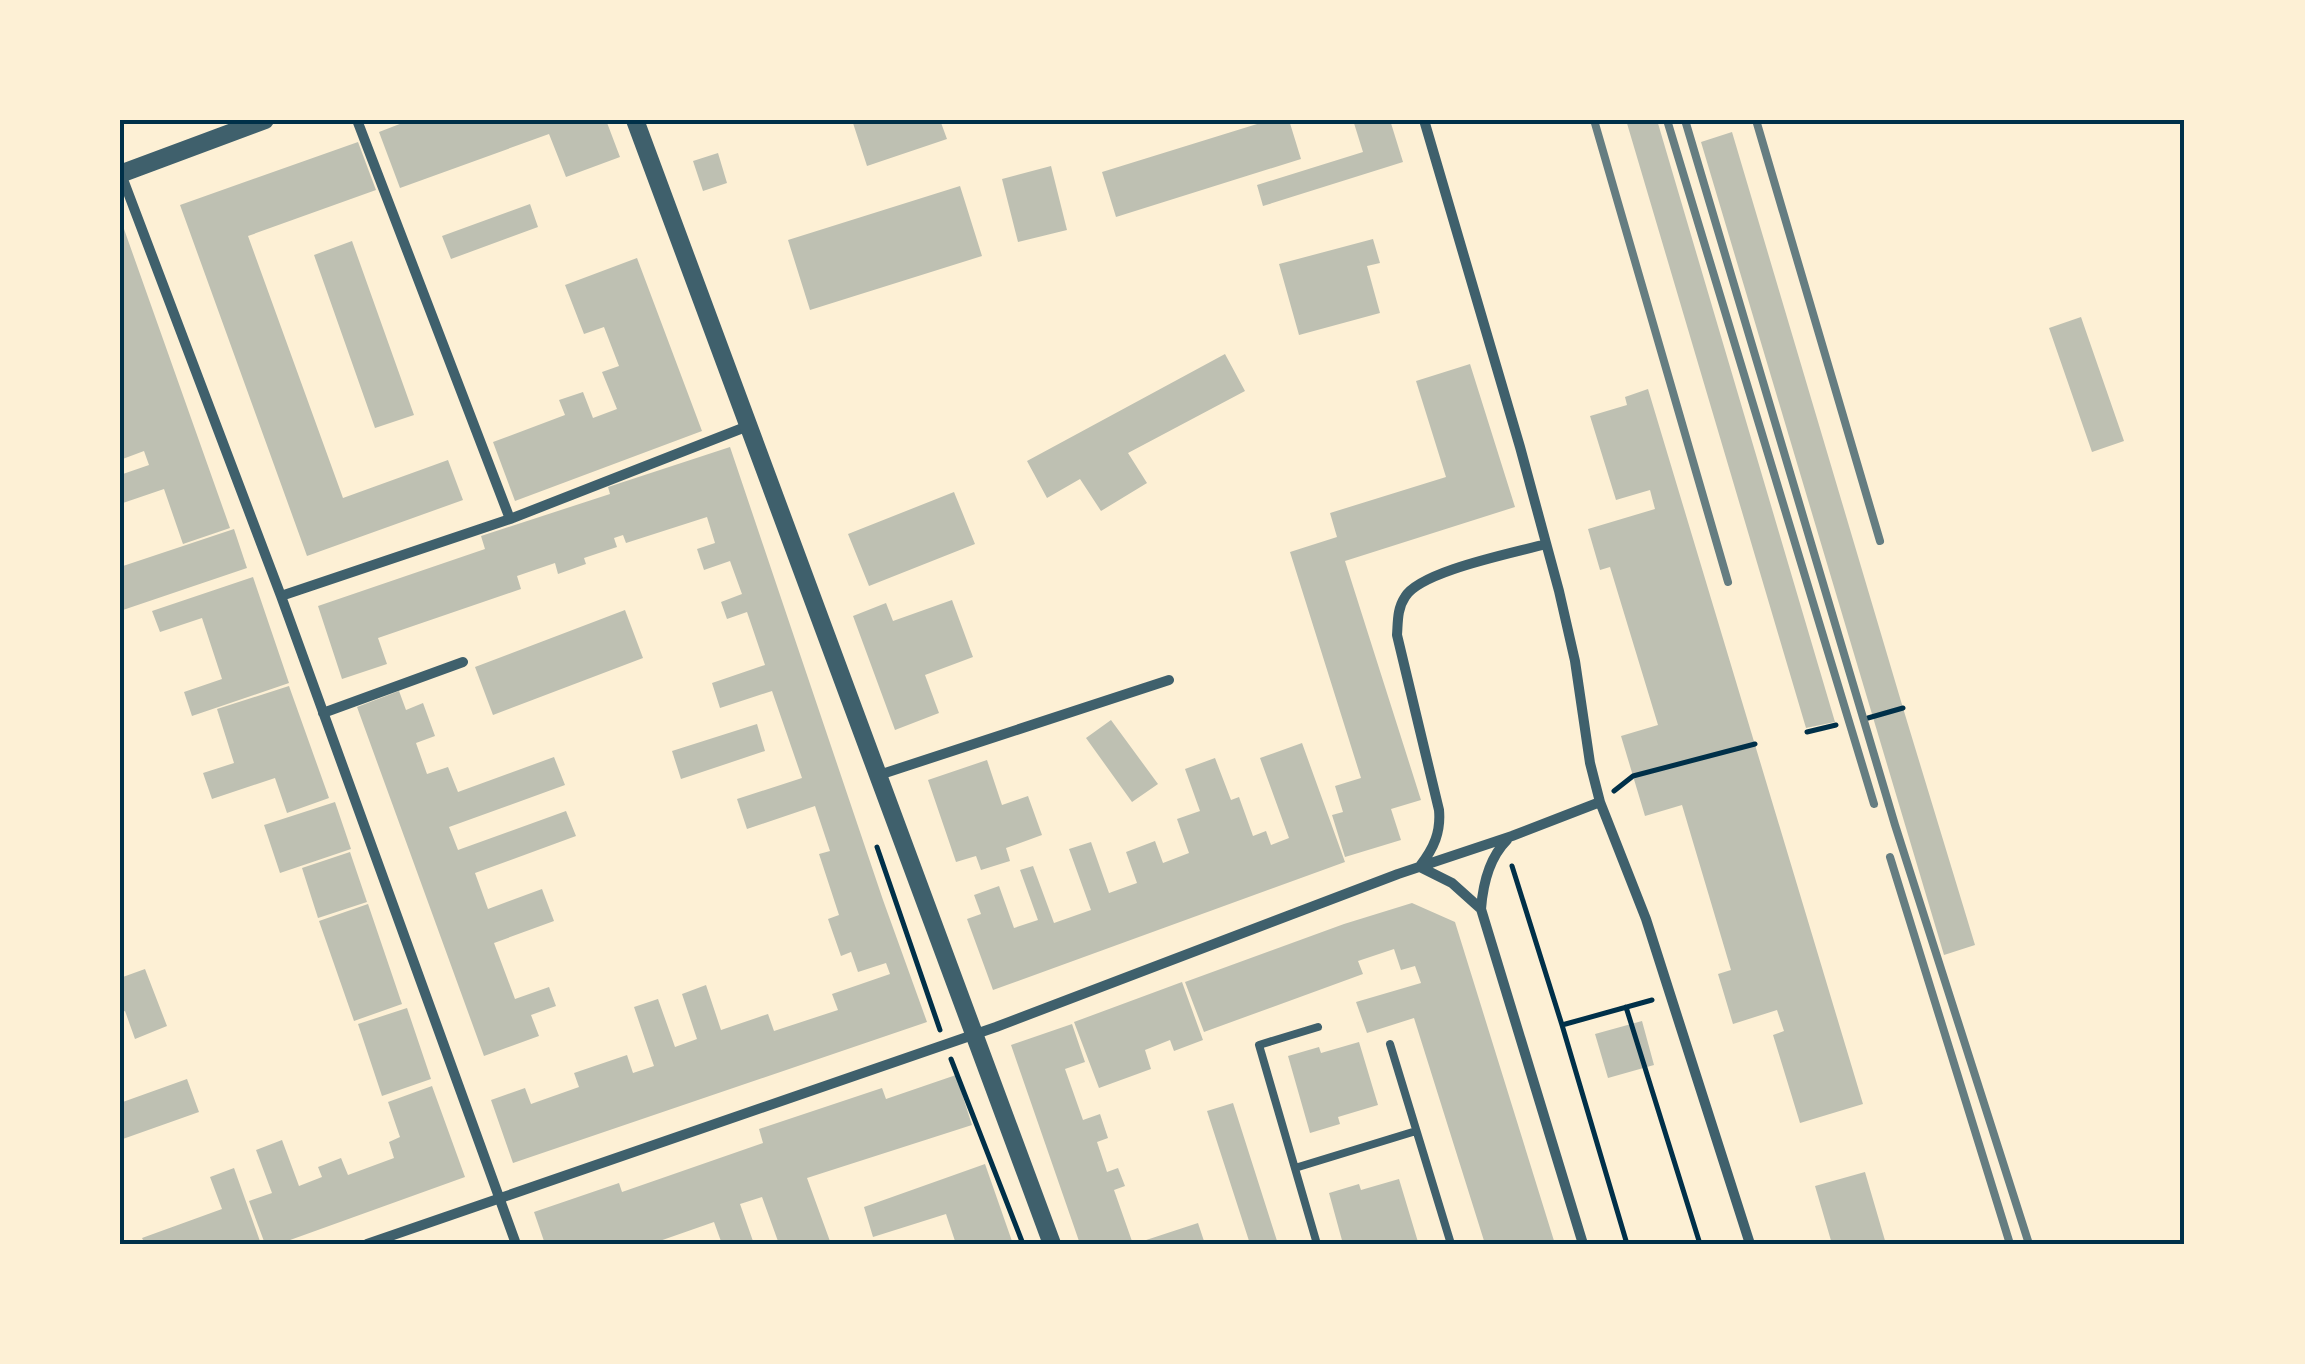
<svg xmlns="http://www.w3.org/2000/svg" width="2305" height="1364" font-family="'Roboto Serif',serif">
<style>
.building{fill:#bec0b2}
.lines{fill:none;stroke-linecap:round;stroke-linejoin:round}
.path{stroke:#003049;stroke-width:5}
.service{stroke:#3f606c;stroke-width:8}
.minor{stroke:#3f606c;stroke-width:10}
.tertiary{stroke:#3f606c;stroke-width:18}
.rail{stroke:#657d81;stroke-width:8}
.neatline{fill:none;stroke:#003049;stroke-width:4}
</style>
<rect width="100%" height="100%" fill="#fdf0d5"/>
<!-- building -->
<path class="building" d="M410,120H606L620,157L566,177L549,134L400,188L379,132Z
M852,120H940L947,139L867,166Z
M1270,120H1289L1301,159L1116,217L1102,172Z
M1353,120H1390L1403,162L1263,206L1257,185L1363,152Z
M1626,120H1657L1835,722L1806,728Z
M1732,132L1903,708L1975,945L1944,955L1701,142Z
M358,142L376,190L248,236L343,498L448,460L463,500L307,556L180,205Z
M718,153L727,183L703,191L693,161Z
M1051,166L1067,230L1018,242L1002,179Z
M960,186L982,256L810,310L788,240Z
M530,204L538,227L451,259L442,236Z
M124,229L230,528L183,544L164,489L120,504V475L149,465L144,451L120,460V230Z
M1373,239L1380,263L1367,266L1380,313L1299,335L1279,264Z
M352,241L414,415L375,428L314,255Z
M637,258L702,431L515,501L493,442L565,415L559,400L583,392L593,418L617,409L602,372L619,366L604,327L584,334L565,285Z
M2081,317L2124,441L2092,452L2049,328Z
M1225,354L1245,391L1128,453L1147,483L1101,511L1080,479L1047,498L1027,461Z
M1470,364L1515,507L1345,561L1421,800L1391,809L1401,840L1345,857L1332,815L1343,812L1335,786L1361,778L1290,552L1337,537L1330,513L1446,477L1416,381Z
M1648,389L1863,1104L1800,1123L1773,1035L1784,1031L1777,1010L1733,1024L1718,974L1731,970L1682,805L1645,816L1621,736L1658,725L1610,567L1600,570L1588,529L1655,509L1650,490L1616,500L1590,416L1627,405L1625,397Z
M730,447L883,900L927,1022L513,1163L491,1100L525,1088L531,1104L579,1087L574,1073L627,1055L633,1073L654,1066L634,1007L658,999L675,1047L697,1039L682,994L706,985L721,1030L768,1014L774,1031L838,1010L832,994L890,974L886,963L858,972L851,952L841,956L828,919L839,915L819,854L830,851L815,806L747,829L737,799L802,778L772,691L720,708L712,683L765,665L747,612L727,619L721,602L742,594L730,561L704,570L697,549L715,543L707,517L626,543L623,535L614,538L617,547L584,558L586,564L558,574L555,563L517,576L521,589L378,638L387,664L342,679L318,606L485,549L481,536L610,494L608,487Z
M954,492L975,544L869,586L848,534Z
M234,529L247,568L120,611V567Z
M253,577L289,683L192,716L184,692L222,679L202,618L160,632L152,611Z
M952,600L973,657L925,675L939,713L895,730L853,616L886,603L893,621Z
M625,610L643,658L493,715L475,667Z
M289,686L329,798L287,813L275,778L212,799L203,773L234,763L217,709Z
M399,691L406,710L423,703L435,736L416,743L427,774L448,767L458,792L554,757L565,785L449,827L458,850L566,811L576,836L475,873L488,909L542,889L554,921L494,943L515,999L549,987L556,1006L531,1015L539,1036L484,1056L357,707Z
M1111,720L1158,784L1132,802L1086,738Z
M757,724L765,751L681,779L672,751Z
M1302,743L1345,862L993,990L967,919L981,914L974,895L999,886L1014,928L1038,920L1020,870L1033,866L1054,923L1091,910L1069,849L1091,842L1109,893L1137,883L1126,852L1155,841L1163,863L1189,853L1177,819L1200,811L1185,769L1215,758L1231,800L1239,797L1253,836L1266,831L1271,845L1289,838L1260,758Z
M987,760L1002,805L1028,796L1042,835L1006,848L1010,861L981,870L976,856L956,862L928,780Z
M335,802L351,849L280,873L264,825Z
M350,852L367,902L318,918L302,868Z
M1412,903L1455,922L1555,1244H1485L1414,1018L1367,1033L1356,1002L1421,983L1415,966L1401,970L1394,949L1358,961L1363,974L1204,1032L1185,982L1344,924Z
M368,904L402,1004L354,1021L319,921Z
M145,969L167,1026L135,1039L125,1011L120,1013V978Z
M1182,982L1203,1040L1174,1051L1170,1040L1145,1050L1151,1069L1099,1088L1074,1022Z
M407,1008L431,1079L382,1096L358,1024Z
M1642,1021L1654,1065L1608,1078L1595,1034Z
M1072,1024L1085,1062L1065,1069L1083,1120L1100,1114L1108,1138L1097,1142L1107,1172L1118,1168L1125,1186L1114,1190L1133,1244H1080L1011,1045Z
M1359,1042L1378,1105L1338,1117L1340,1124L1310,1133L1288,1056L1319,1047L1321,1053Z
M956,1075L972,1125L807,1178L831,1244H779L762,1197L740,1204L754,1244H722L714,1222L651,1244H545L534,1212L619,1183L622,1192L763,1143L759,1129L882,1088L886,1099Z
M187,1079L199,1112L120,1140V1103Z
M432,1086L465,1177L279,1244H265L249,1201L272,1193L256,1150L282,1140L299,1186L322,1177L318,1167L341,1158L348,1175L394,1158L389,1142L400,1137L388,1102Z
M1233,1103L1278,1244H1250L1207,1111Z
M985,1164L1013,1244H956L946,1214L873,1237L864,1207Z
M234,1168L261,1244H145L142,1238L222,1209L210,1177Z
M1865,1172L1886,1244H1832L1815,1186Z
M1399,1179L1418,1242L1343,1244L1329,1193L1359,1184L1361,1190Z
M1198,1223L1205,1244H1137V1243Z"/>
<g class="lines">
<!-- path -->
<path class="path" d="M1868,718L1903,708
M1807,732L1836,725
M1614,791L1633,776L1755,744
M877,847L940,1030
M1512,866L1562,1025
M1626,1007L1700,1244
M951,1059L1023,1244
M1627,1244L1562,1025L1652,1000"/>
<!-- service -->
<path class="service" d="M1390,1044L1451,1244
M1295,1168L1416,1131
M1317,1244L1259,1045L1318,1027"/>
<!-- minor -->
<path class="minor" d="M357,120L510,519
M1424,120L1520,447L1559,591L1575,661L1590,763L1600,802L1646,919L1750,1244
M121,174L281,596L516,1244
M281,596L510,519L748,426
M323,713L463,662
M879,775L1169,680
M1507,840C1489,858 1483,883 1481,909L1583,1244
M1420,866C1434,848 1441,832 1439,810L1397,635C1398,622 1397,609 1405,597C1420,571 1514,553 1546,544
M1420,867L1452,883L1481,909
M367,1244L996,1027L1398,874L1512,836L1600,802"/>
<!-- tertiary -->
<path class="tertiary" d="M635,120L1052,1244
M120,174L265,120"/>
<!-- rail -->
<path class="rail" d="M1594,120L1728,582
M1667,120L1874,804
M1685,120L1895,825L2029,1244
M1756,120L1880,541
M1890,857L2010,1244"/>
</g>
<!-- border -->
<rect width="2305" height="1364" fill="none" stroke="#fdf0d5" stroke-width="245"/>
<rect x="122" y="122" width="2060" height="1120" class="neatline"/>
</svg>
